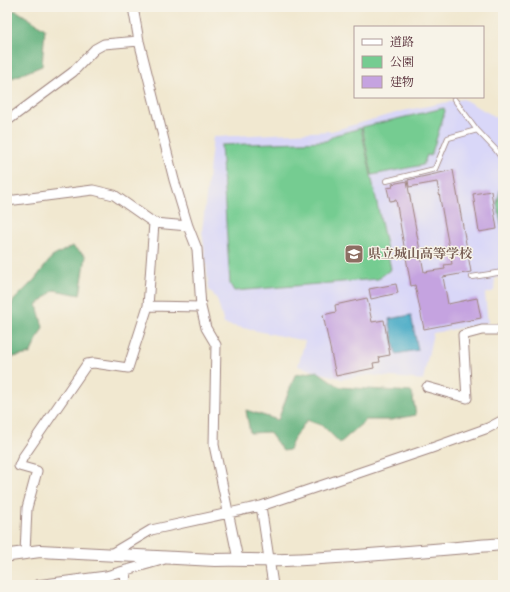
<svg xmlns="http://www.w3.org/2000/svg" width="510" height="592" font-family="'IM FELL Double Pica','Noto Serif JP',serif">
<style>
.built{fill:#d9d7f8}
.green{fill:#75cc91;stroke:#60765e}
.forest{fill:#60b07b;stroke:#556853}
.water{fill:#46aac6;stroke:#486478}
.building{fill:#c5a3e0}
.lines{fill:none;stroke-linecap:round;stroke-linejoin:round}
.lane-casing{stroke:#9e847e;stroke-width:6}
.street-casing{stroke:#9e847e;stroke-width:11}
.secondary-casing{stroke:#9e847e;stroke-width:14}
.lane{stroke:#fff;stroke-width:4.5}
.street{stroke:#fff;stroke-width:9}
.secondary{stroke:#fff;stroke-width:12}
.labels{text-anchor:middle;dominant-baseline:central;stroke-width:3;stroke-linejoin:round;paint-order:stroke}
.education-label{font-size:13px;font-weight:bold;fill:#785e54;stroke:#f7f3e8;text-anchor:start}
</style>
<rect width="100%" height="100%" fill="#f7f3e8"/>
<filter id="ink" filterUnits="userSpaceOnUse"><feTurbulence type="fractalNoise" baseFrequency=".025" numOctaves="2"/><feDisplacementMap in="SourceGraphic" scale="8" xChannelSelector="R" yChannelSelector="G"/><feConvolveMatrix kernelMatrix="1 2 1 2 8 2 1 2 1" color-interpolation-filters="sRGB"/></filter>
<filter id="wash" filterUnits="userSpaceOnUse"><feTurbulence type="fractalNoise" baseFrequency=".012" numOctaves="4" result="noise"/><feDisplacementMap in="SourceGraphic" scale="16" xChannelSelector="R" yChannelSelector="G"/><feGaussianBlur stdDeviation="0.9" result="paint"/><feColorMatrix in="noise" values="0 0 0 0 0 0 0 0 0 0 0 0 0 0 0 0 0 1.4 0 .05"/><feComposite in="paint" operator="in"/></filter>
<g filter="url(#wash)">
<rect width="100%" height="100%" fill="#f1e8d0"/>
<!-- built -->
<path class="built" d="M463,99L503,121V277L495,278L494,291L485,294L488,323L433,333L423,380L370,375L342,379L298,366L305,341L224,324L217,299L209,290L202,231L213,137L332,131L403,111Z"/>
<!-- green -->
<path class="green" d="M444,108L445,111L431,156L427,155L423,165L372,175L362,127Z
M361,128L391,269L378,279L234,291L230,284L221,145L326,141L335,135Z
M501,187H503V234L497,203Z"/>
<!-- forest -->
<path class="forest" d="M7,10L17,11L45,29L42,66L7,80Z
M72,246L86,256L80,295L54,290L37,305L43,327L30,354L7,358V319L13,301L35,279L52,257Z
M317,371L340,387L412,392L416,415L391,420H366L340,443L323,426L307,420L294,438L289,450L283,451L269,432L250,433L246,410L278,420L295,375Z"/>
<!-- water -->
<path class="water" d="M411,315L418,350L396,354L389,319Z"/>
<g id="blocks">
<!-- building -->
<path class="building" d="M453,170L471,272L443,277L448,304L477,298L481,318L424,329L415,285L411,286L396,200L390,201L387,188L393,187L392,184L407,181L424,272L445,269L444,265L452,264L437,182L409,187L408,180Z
M491,191L497,229L479,232L473,194Z
M396,284L398,293L371,299L369,289Z
M367,298L372,322L384,320L390,355L379,357L380,362L373,363L374,368L336,376L323,315L336,312L335,305Z"/>
</g>
</g>
<g filter="url(#ink)">
<use href="#blocks" fill-opacity="0" stroke="#9e847e" stroke-width="1"/>
<g class="lines">
<defs>
<path id="lane" d="M454,99L477,130
M386,181L435,169L448,138L477,130L496,150L503,160
M472,277L503,272"/>
<path id="street" d="M133,7L139,41L174,180L188,226L197,249L201,307L206,328L216,345L214,445L238,559
M7,121L73,72L95,49L104,44L139,41
M7,201L93,190L114,195L154,223L188,226
M148,306L154,223
M427,387L467,398L463,335L482,330H503
M261,506L273,585
M25,553L27,508L37,471L19,466L23,457L87,364L94,363L128,368L148,306L201,307
M109,555L151,530L261,506L429,449L488,428L503,420
M37,585L106,576L162,560
M125,585L126,570"/>
<path id="secondary" d="M10,555L40,551L215,560C238,559 261,561 285,560C358,557 430,550 503,544"/>
</defs>
<!-- lane casing -->
<use href="#lane" class="lane-casing"/>
<!-- street casing -->
<use href="#street" class="street-casing"/>
<!-- secondary casing -->
<use href="#secondary" class="secondary-casing"/>
<!-- lane -->
<use href="#lane" class="lane"/>
<!-- street -->
<use href="#street" class="street"/>
<!-- secondary -->
<use href="#secondary" class="secondary"/>
</g>
</g>
<!-- icons -->
<defs>
<symbol id="school-square" viewBox="-11 -11 22 22"><rect x="-9" y="-9" width="18" height="18" rx="4" fill="#8d6e63" stroke="#f7f3e8"/><path d="M0-5L7-2L0 1L-7-2ZM-4 1L0 2.5L4 1V4Q0 6-4 4Z" fill="#fff"/></symbol>
</defs>
<g fill-rule="evenodd">
<use href="#school-square" x="343" y="243" width="22" height="22"/>
</g>
<g class="labels">
<!-- education labels -->
<g class="education-label">
<text x="368" y="254">県立城山高等学校</text>
</g>
</g>
<!-- margin -->
<rect width="510" height="592" fill="none" stroke="#f7f3e8" stroke-width="24"/>
<!-- legend -->
<rect x="354" y="26" width="130" height="72" fill="#f7f3e8" stroke="#b29e9c"/>
<rect x="362" y="39" width="20" height="6" fill="#ffffff" stroke="#b29e9c"/>
<text x="390" y="46" font-size="12" fill="#4a1f2b">道路</text>
<rect x="362" y="56" width="20" height="12" fill="#75cc91" stroke="#b29e9c"/>
<text x="390" y="66" font-size="12" fill="#4a1f2b">公園</text>
<rect x="362" y="76" width="20" height="12" fill="#c5a3e0" stroke="#b29e9c"/>
<text x="390" y="86" font-size="12" fill="#4a1f2b">建物</text>
</svg>
